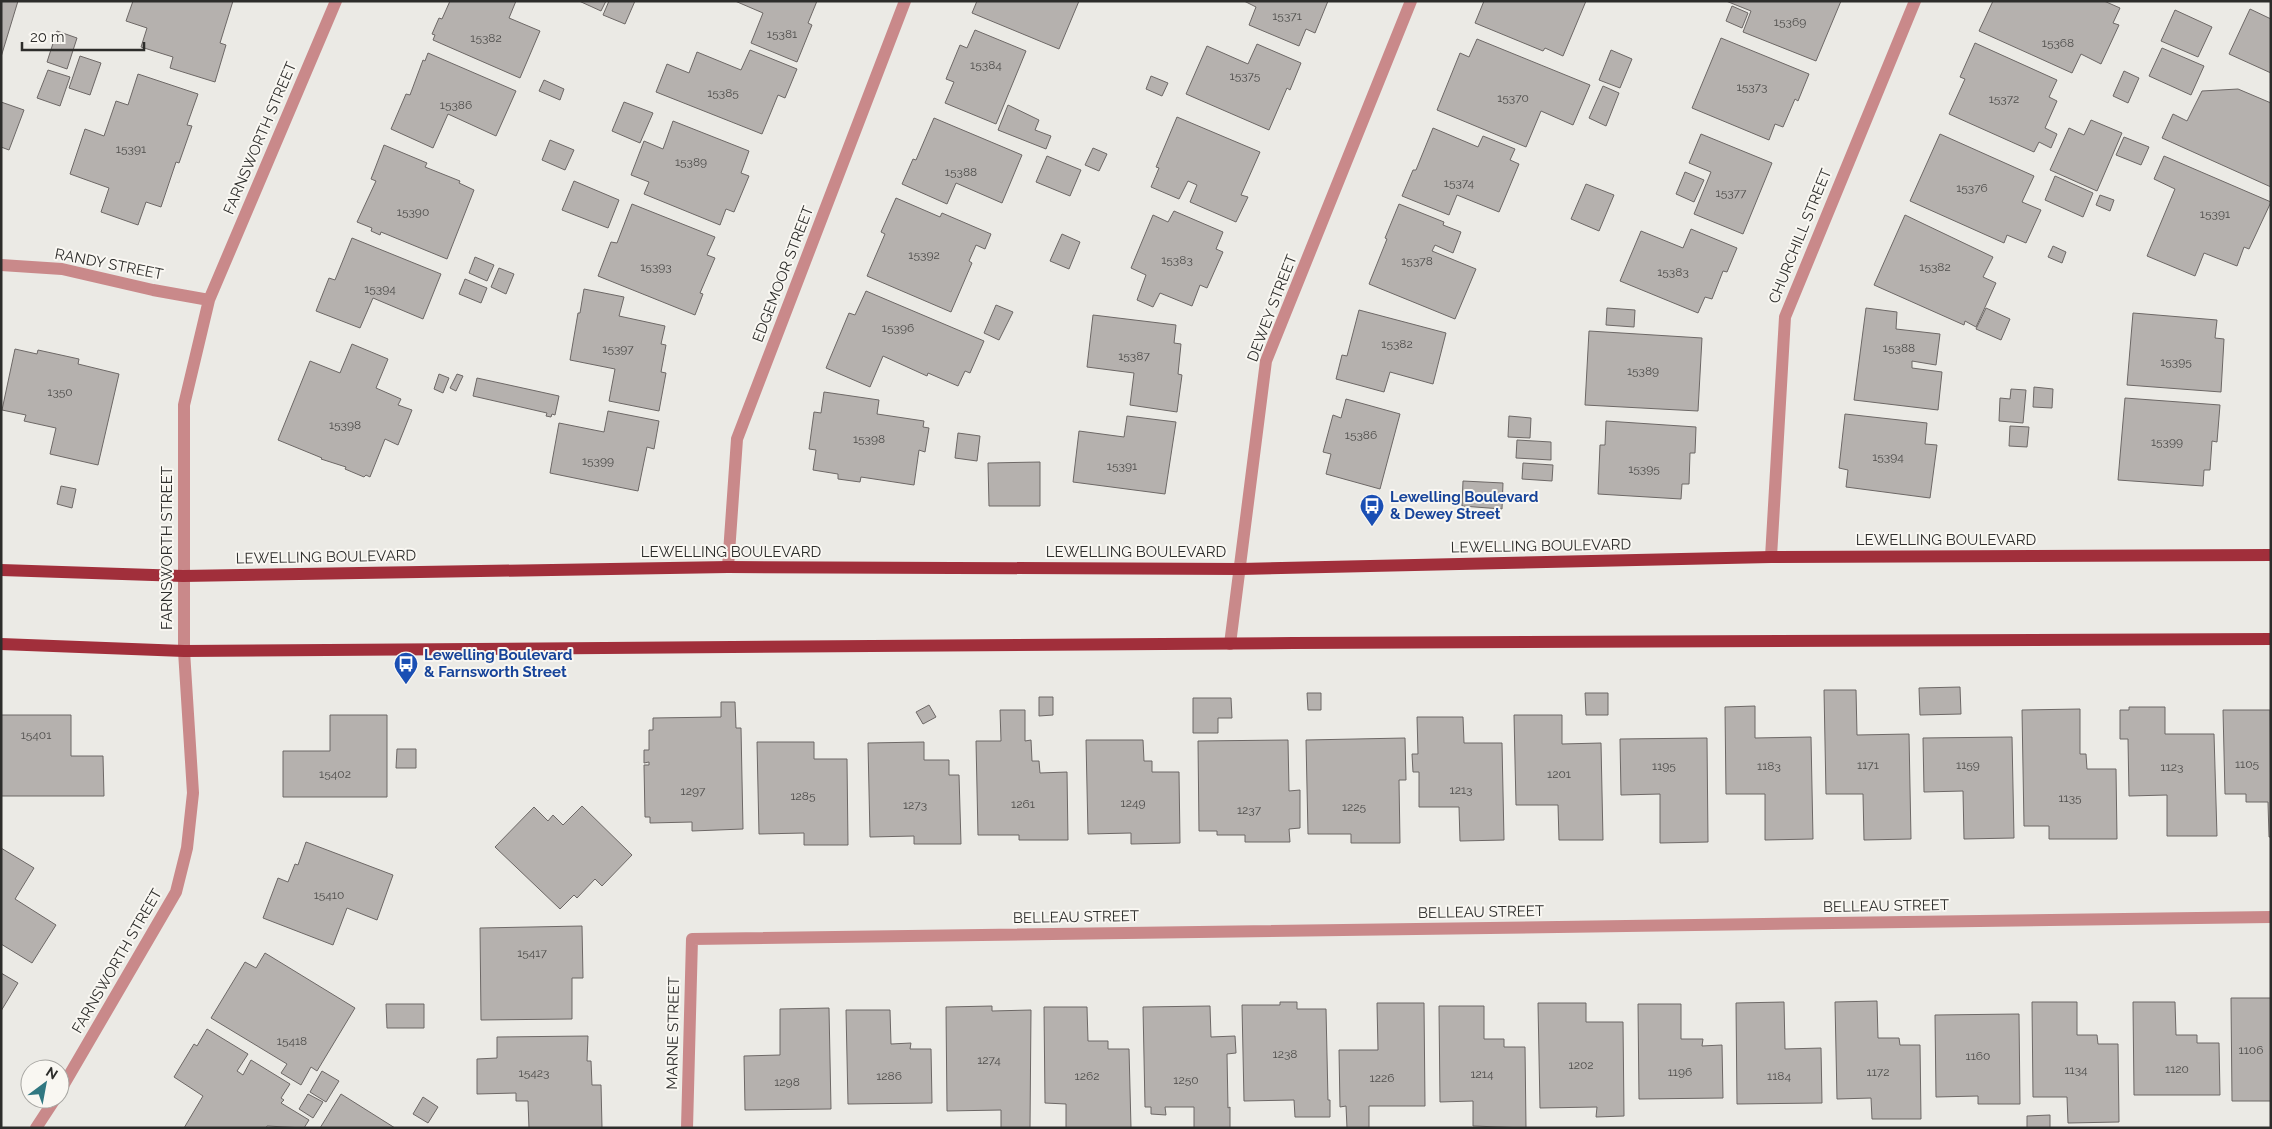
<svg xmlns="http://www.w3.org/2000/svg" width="2272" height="1129" font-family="Raleway,sans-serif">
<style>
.building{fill:#b5b1ae;stroke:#6d6866}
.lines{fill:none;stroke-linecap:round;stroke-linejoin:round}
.minor{stroke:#c9898a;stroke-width:12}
.major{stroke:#a12f3b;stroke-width:12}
.labels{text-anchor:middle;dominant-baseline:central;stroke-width:4;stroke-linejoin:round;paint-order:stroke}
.number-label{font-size:12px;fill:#4f4e4c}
.street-label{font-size:15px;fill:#2d2d2b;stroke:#f9f7f2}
.transit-label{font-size:15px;font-weight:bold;fill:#164399;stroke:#f9f7f2;text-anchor:start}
</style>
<rect width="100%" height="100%" fill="#ebeae5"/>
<!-- building -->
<path class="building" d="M1,1H18L1,57Z
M133,1H233L220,43L226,45L215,82L170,68L173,57L141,47L147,28L126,21Z
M450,1H516L509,18L540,31L520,78L433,40L435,35L432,34L439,18L442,19Z
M579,1H606L601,11Z
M609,1H635L625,24L603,15Z
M735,1H817L808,23L812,25L797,62L751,43L763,13Z
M977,1H1079L1059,49L972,13Z
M1244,1H1328L1315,33L1306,29L1299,46L1249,25L1256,7Z
M1484,1H1586L1563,56L1545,48L1543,51L1475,23Z
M1726,1H1841L1816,61L1743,32L1751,11Z
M1993,1H2104L2120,8L2113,23L2119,25L2101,64L2081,54L2072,73L1979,31Z
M1732,6L1748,13L1742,28L1726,21Z
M2250,9L2271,19V73L2229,54Z
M2175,10L2212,27L2198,57L2161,41Z
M975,30L1026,51L996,124L945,103L954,82L946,79L960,45L967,48Z
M57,31L77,38L67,69L47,62Z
M1721,38L1809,74L1798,101L1795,99L1783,127L1775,124L1769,140L1692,108Z
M1477,39L1590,85L1573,125L1541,111L1526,147L1437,110L1460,53L1469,57Z
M1975,43L2057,80L2049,97L2057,101L2045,128L2057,134L2051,148L2039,142L2034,152L1949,114L1965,79L1960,77Z
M1257,44L1301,63L1290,90L1287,88L1269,130L1186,94L1207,46L1248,64Z
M2162,48L2204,66L2191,95L2149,76Z
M750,50L797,69L785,98L778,95L762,134L656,92L667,64L689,73L697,52L741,70Z
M1611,50L1632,59L1620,88L1599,80Z
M428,53L516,91L496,136L448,114L433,148L391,129L406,94L410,95L423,60L425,61Z
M80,56L101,63L90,95L69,88Z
M48,70L70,77L60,106L37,98Z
M2124,71L2139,78L2128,103L2113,96Z
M138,74L198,94L187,125L192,126L179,163L176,162L161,207L146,202L138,225L101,212L109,188L70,174L85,129L104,136L116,101L128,105Z
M1151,76L1168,83L1162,96L1146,89Z
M544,80L564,89L560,100L539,91Z
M1603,86L1619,93L1606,126L1589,118Z
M2238,89L2271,103V187L2162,138L2173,114L2187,121L2202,91Z
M1,102L24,110L9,150L1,147Z
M624,102L653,113L640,143L612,131Z
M1008,105L1039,120L1035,130L1051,136L1046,149L998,130Z
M1177,117L1260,152L1241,195L1248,197L1236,222L1190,202L1197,185L1188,181L1179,199L1151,187L1159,168L1156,167Z
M934,118L1022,155L1002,203L956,183L947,204L902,184L913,159L916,160Z
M2091,120L2122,133L2097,191L2050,170L2069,128L2084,135Z
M673,121L749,151L741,173L749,176L734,212L726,209L720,225L644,194L649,182L631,175L644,141L663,149Z
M1433,128L1478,147L1483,136L1515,149L1510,160L1519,164L1499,212L1457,195L1449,215L1402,196L1413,170H1416Z
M1701,134L1772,163L1743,234L1694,214L1711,172L1689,163Z
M1940,134L2034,176L2022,202L2041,210L2026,243L2007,235L2004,243L1910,201Z
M2124,137L2149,147L2141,165L2116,155Z
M550,140L574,150L565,170L542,160Z
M384,145L427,163L425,167L460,181L459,183L474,190L447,259L381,232L380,235L371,231L372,228L357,222L376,181L371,179Z
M1093,148L1107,154L1099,171L1085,165Z
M1047,156L1081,170L1070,196L1036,182Z
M2164,156L2271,202L2249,249L2244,247L2237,266L2204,253L2195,276L2147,256L2175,189L2154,179Z
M1685,172L1704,180L1694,202L1676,194Z
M2055,176L2093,193L2083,217L2045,200Z
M574,181L619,200L608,228L562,210Z
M1586,184L1614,195L1599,231L1571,219Z
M2100,195L2114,200L2110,211L2096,205Z
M896,198L940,217L942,213L991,234L985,249L976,245L969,261L972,263L951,312L867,276L885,234L881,232Z
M632,204L715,237L707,255L715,258L700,293L703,294L695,315L598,276L611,242L617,243Z
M1399,204L1444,222L1443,225L1461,232L1453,253L1435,245L1432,251L1476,269L1455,319L1369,284L1387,239L1385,238Z
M1174,211L1223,232L1216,249L1223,252L1207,288L1200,285L1192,306L1160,293L1153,307L1137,300L1146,275L1131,268L1153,215L1168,222Z
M1905,215L1993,257L1983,277L1996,283L1976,327L1965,321L1964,325L1874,285Z
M1691,229L1737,248L1727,272L1723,271L1712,299L1705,297L1698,313L1620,281L1641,231L1683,248Z
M1062,234L1080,242L1069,269L1050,261Z
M352,238L441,274L423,319L373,298L360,328L316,311L329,278L335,280Z
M2053,246L2066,252L2062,263L2048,257Z
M475,257L494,265L487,281L469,273Z
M499,268L514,274L506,294L491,287Z
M465,279L487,288L481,303L459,294Z
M584,289L624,297L619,316L665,326L661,344L666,345L661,372L666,373L659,411L609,401L615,369L570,360L578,313H580Z
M866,291L984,341L970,373L965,371L958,386L928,373L927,376L883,356L870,387L826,368L849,313L855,315Z
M996,305L1013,312L999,340L984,333Z
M1607,308L1635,310L1634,327L1606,325Z
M1866,308L1897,312L1896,329L1940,334L1936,365L1912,361V368L1942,372L1938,410L1854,400Z
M1986,308L2010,319L2001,340L1976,329Z
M1359,310L1446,333L1433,384L1390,372L1384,392L1336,379L1342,355L1347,356Z
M2133,313L2217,320L2215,338L2224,339L2221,392L2127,385Z
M1093,315L1176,325L1174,343L1181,344L1178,374L1182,375L1177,412L1130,405L1134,373L1087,367Z
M1589,331L1702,338L1698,411L1585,405Z
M352,344L388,359L376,388L401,399L398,405L412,410L398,445L385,439L370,477L366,475L364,477L345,469L346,467L321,459L322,458L278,440L310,361L340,373Z
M15,349L37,354L38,350L79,359L78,364L119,374L98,465L50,454L56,428L24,421L26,415L2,410Z
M439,374L449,378L443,393L434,389Z
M457,374L463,376L456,391L450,388Z
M477,378L559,396L555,415L552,414L551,417L546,416L547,413L473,396Z
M2034,387L2053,389L2052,408L2033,407Z
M2011,389L2026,390L2023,423L1999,421L2000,398L2010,399Z
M824,392L879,400L877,414L924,421L923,427L929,428L925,452L919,450L914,485L861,477L860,482L838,479V474L813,470L816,450L809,449L814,412L821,413Z
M2125,398L2220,405L2217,442L2212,441L2210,470H2204L2203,486L2118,480Z
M1346,399L1400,414L1380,489L1326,474L1331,454L1323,452L1333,415L1341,418Z
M608,411L659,421L654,449L647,447L638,491L550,473L559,423L604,432Z
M1845,414L1927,423L1925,444L1937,445L1930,498L1846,487L1848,470L1839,468Z
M1127,416L1176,422L1165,494L1073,482L1079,431L1124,437Z
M1509,416L1531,418L1530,438L1508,437Z
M1606,421L1696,427L1695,453H1690L1689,484H1682L1681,499L1598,494L1600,445H1605Z
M2010,426L2029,427L2027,447L2009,446Z
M958,433L980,436L977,461L955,458Z
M1517,440L1551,442V460L1516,458Z
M1040,462V506H989L988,463Z
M1523,463L1553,465L1552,481L1522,479Z
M1463,481L1503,483L1502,509L1462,506Z
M61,486L76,489L72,508L57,504Z
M1960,687L1961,714L1920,715L1919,688Z
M1824,690H1856L1857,735L1909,734L1911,839L1864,840L1863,794H1826Z
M1307,693H1321V710H1308Z
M1585,693H1608V715H1586Z
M1039,697H1053V715L1039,716Z
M1193,698H1231L1232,718H1218V733H1193Z
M721,702H735L736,728H741L743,829L692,831V822L650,823V817H645L644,765H649V762L644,763V750H649V730H653V718L721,717Z
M929,705L936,717L923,724L916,712Z
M1755,706V738L1811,737L1813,839L1765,840V794H1726L1725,707Z
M2129,707H2165V734H2214L2217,836H2167V795L2129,796L2128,739H2120V710H2129Z
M2080,709V754H2086L2087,769H2116L2117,839H2049V826H2024L2022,710Z
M1000,710H1025V741L1031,740L1032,761H1039L1040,773L1067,772L1068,840H1019V835H978L976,741H1001Z
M2223,710H2270L2271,837H2269L2268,802H2246V794H2225Z
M1,715H71V756H103L104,796H1Z
M330,715H387V797H283V751H330Z
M1514,715H1562V744L1601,743L1603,840H1559L1558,805H1516Z
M1417,717H1463L1464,743H1502L1504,840L1460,841L1459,807H1419V772H1413L1412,754H1418Z
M2012,737L2014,838L1964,839L1963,791L1924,792L1923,738Z
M1405,738L1406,780H1399L1400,843H1351V834H1308L1306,740Z
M1707,738L1708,842L1660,843V794L1621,795L1620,739Z
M1086,740H1143L1144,761H1152V772H1179L1180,843L1131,844V833L1088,834Z
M1288,740L1289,791L1300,790V828L1289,829L1290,842H1245V835H1217V831H1199L1198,741Z
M757,742H814V759H847L848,845H804V833L759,834Z
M924,742V760H949V775H959L961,844H914V836L870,837L868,743Z
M397,749H416V768H396Z
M582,806L632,855L602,886L595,879L577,898L574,895L560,909L495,847L534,807L548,821L553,815L563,825Z
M306,842L393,875L377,920L347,908L333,945L263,918L278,878L288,882L295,864L298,865Z
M1,848L34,868L15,899L56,925L32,963L1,944Z
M582,926L583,978H572V1019L481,1020L480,928Z
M265,953L355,1008L317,1071L311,1067L301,1085L281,1073L287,1064L211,1018L245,962L256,968Z
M1,973L18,983L1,1011Z
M2231,998H2271V1101H2232Z
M1877,1001L1878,1038H1899L1900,1045H1920L1921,1119H1872L1871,1098L1837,1099L1835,1002Z
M1280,1002H1297V1009H1326L1328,1100H1330V1117H1295L1294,1100L1244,1101L1242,1005H1280Z
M1784,1002L1785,1049L1821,1048L1822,1103L1737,1104L1736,1003Z
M2032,1002H2077V1035H2097L2098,1044H2118L2119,1122L2068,1123L2067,1097H2033Z
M2133,1002H2175L2176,1035H2197V1043H2219L2220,1095H2134Z
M1377,1003H1424L1425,1106H1369V1128H1347L1346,1106L1340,1107L1339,1050H1378Z
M1538,1003H1586V1022H1623L1624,1116L1596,1117L1597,1107L1540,1108Z
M386,1004H424V1028H387Z
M1638,1004H1681V1039H1703L1702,1046L1722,1045L1723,1098L1639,1099Z
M992,1006V1011L1031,1010L1030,1128H1001V1110L947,1111L946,1007Z
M1210,1006L1211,1037L1235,1036L1236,1053L1227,1054L1228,1108L1230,1107V1128H1194V1107H1165L1166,1115L1151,1114V1107H1145L1143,1007Z
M1439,1006H1484V1039H1504V1047H1525L1526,1128L1473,1126V1101L1440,1102Z
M1044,1007H1087L1088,1041H1108V1049H1129L1131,1128H1066V1104L1045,1103Z
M829,1008L831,1109L745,1110L744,1056L780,1055V1009Z
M846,1010H890L891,1044L911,1043L910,1049H931L932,1103L848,1104Z
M2019,1014L2020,1104H1978V1096L1936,1097L1935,1015Z
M207,1029L248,1054L237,1071L243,1075L251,1060L290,1084L281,1098L284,1100L281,1103L309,1120L304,1128L267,1126L266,1128H184L203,1096L174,1077L194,1044L197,1046Z
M588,1036L587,1061H591L592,1085H601L602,1128H529L528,1101H516V1093L477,1094V1059L497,1058V1037Z
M322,1071L339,1081L326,1102L310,1092Z
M308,1094L323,1102L313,1118L299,1109Z
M341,1094L395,1128H320Z
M423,1097L438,1107L428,1123L413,1114Z
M2050,1115V1128H2027V1116Z"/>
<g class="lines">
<!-- minor -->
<path class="minor" d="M1,265L62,269L153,290L209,300
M1771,557L1785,317L1915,1
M728,567L737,439L905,1
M1230,644L1266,361L1411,1
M60,1091L176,892L187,848L193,793L184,651V405L209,300L336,1
M36,1128L55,1099
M687,1128L692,939L2271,917"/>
<!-- major -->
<path class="major" d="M1,570L183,576L728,567L1241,569L1771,557L2271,555
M1,644L184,651L1293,643L2271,639"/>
</g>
<!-- icons -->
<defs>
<symbol id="bus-pin" viewBox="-11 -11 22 30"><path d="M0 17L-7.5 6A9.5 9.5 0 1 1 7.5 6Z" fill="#1a4fb4" stroke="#f9f7f2"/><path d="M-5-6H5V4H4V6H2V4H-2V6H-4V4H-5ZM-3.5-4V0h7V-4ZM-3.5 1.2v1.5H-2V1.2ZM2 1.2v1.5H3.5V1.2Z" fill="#fff"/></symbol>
</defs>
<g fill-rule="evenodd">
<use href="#bus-pin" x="1358" y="492" width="28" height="38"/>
<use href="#bus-pin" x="392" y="650" width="28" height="38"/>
</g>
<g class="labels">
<!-- number labels -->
<g class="number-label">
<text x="1287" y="16">15371</text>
<text x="1790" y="22">15369</text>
<text x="782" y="34">15381</text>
<text x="486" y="38">15382</text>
<text x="2058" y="43">15368</text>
<text x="986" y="65">15384</text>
<text x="1245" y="76">15375</text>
<text x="1752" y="87">15373</text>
<text x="723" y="93">15385</text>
<text x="1513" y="98">15370</text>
<text x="2004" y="99">15372</text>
<text x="456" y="105">15386</text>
<text x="131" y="149">15391</text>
<text x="691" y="162">15389</text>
<text x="961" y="172">15388</text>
<text x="1459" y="183">15374</text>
<text x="1972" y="188">15376</text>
<text x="1731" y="193">15377</text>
<text x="413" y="212">15390</text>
<text x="2215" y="214">15391</text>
<text x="924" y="255">15392</text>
<text x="1177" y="260">15383</text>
<text x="1417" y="261">15378</text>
<text x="656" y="267">15393</text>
<text x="1935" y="267">15382</text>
<text x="1673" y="272">15383</text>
<text x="380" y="289">15394</text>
<text x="898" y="328">15396</text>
<text x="1397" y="344">15382</text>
<text x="1899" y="348">15388</text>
<text x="618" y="349">15397</text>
<text x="1134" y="356">15387</text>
<text x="2176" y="362">15395</text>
<text x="1643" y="371">15389</text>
<text x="60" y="392">1350</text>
<text x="345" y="425">15398</text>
<text x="1361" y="435">15386</text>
<text x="869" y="439">15398</text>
<text x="2167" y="442">15399</text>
<text x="1888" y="457">15394</text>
<text x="598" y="461">15399</text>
<text x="1122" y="466">15391</text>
<text x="1644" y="469">15395</text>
<text x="36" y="735">15401</text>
<text x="2247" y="764">1105</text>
<text x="1868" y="765">1171</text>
<text x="1968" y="765">1159</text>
<text x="1664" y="766">1195</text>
<text x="1769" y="766">1183</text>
<text x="2172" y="767">1123</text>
<text x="335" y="774">15402</text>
<text x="1559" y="774">1201</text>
<text x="1461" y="790">1213</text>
<text x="693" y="791">1297</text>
<text x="803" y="796">1285</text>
<text x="2070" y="798">1135</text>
<text x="1133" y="803">1249</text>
<text x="1023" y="804">1261</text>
<text x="915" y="805">1273</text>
<text x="1354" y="807">1225</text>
<text x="1249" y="810">1237</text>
<text x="329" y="895">15410</text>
<text x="532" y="953">15417</text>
<text x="292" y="1041">15418</text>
<text x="2251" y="1050">1106</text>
<text x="1285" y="1054">1238</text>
<text x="1978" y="1056">1160</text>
<text x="989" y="1060">1274</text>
<text x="1581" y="1065">1202</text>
<text x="2177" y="1069">1120</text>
<text x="2076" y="1070">1134</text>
<text x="1680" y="1072">1196</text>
<text x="1878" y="1072">1172</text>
<text x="534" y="1073">15423</text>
<text x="1482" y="1074">1214</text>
<text x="889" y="1076">1286</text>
<text x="1087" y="1076">1262</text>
<text x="1779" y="1076">1184</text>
<text x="1382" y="1078">1226</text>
<text x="1186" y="1080">1250</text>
<text x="787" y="1082">1298</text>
</g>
<!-- street labels -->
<g class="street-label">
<text transform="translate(260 138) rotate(-67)">FARNSWORTH STREET</text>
<text transform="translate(1800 236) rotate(-68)">CHURCHILL STREET</text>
<text transform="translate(109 264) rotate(11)">RANDY STREET</text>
<text transform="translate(783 274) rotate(-69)">EDGEMOOR STREET</text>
<text transform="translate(1272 308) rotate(-69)">DEWEY STREET</text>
<text x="1946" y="540">LEWELLING BOULEVARD</text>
<text transform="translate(1541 546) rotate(-1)">LEWELLING BOULEVARD</text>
<text transform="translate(167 548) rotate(-90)">FARNSWORTH STREET</text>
<text x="731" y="552">LEWELLING BOULEVARD</text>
<text x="1136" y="552">LEWELLING BOULEVARD</text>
<text transform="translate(326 557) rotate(-1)">LEWELLING BOULEVARD</text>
<text transform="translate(1886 906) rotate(-1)">BELLEAU STREET</text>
<text transform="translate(1481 912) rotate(-1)">BELLEAU STREET</text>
<text transform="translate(1076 917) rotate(-1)">BELLEAU STREET</text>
<text transform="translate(117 961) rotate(-60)">FARNSWORTH STREET</text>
<text transform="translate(673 1033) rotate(-89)">MARNE STREET</text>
</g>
<!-- transit labels -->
<g class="transit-label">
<text x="1390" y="497">Lewelling Boulevard<tspan x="1390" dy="17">&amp; Dewey Street</tspan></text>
<text x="424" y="655">Lewelling Boulevard<tspan x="424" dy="17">&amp; Farnsworth Street</tspan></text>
</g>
</g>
<!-- border -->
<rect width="2272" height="1129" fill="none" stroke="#2d2d2b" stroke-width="5"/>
<!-- north arrow -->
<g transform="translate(45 1084) rotate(32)"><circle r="24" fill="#f9f7f2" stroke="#a7a6a2"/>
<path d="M0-4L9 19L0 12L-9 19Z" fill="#307781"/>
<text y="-8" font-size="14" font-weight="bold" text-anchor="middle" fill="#2d2d2b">N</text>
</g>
<!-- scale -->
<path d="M22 42v8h122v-8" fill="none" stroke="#2d2d2b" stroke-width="2.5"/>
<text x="30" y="42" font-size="15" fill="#2d2d2b" stroke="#f9f7f2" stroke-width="4" paint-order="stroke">20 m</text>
</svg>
